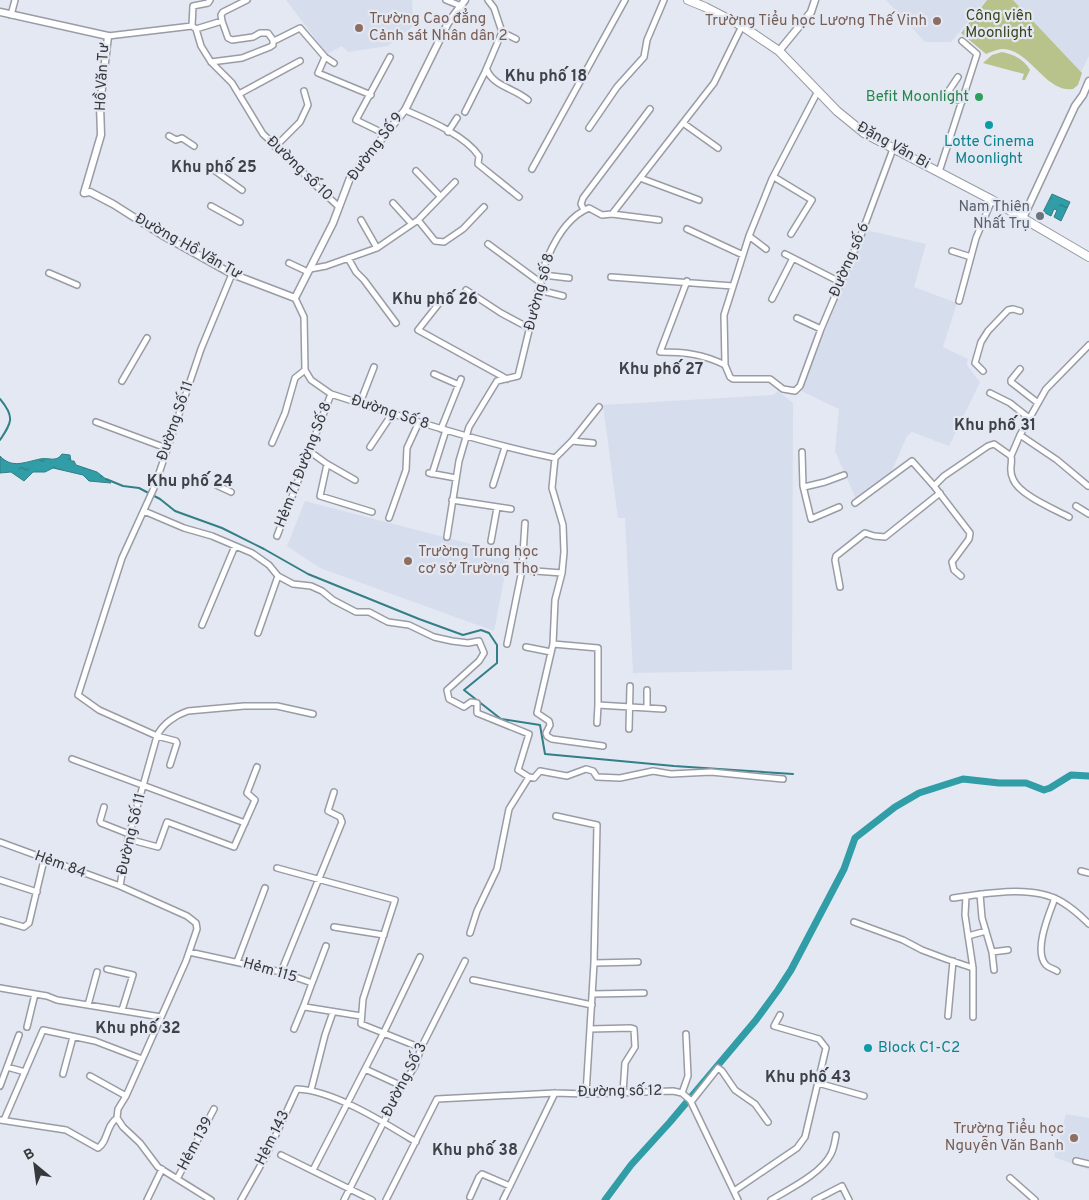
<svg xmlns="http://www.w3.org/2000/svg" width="1089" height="1200" font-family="Overpass,sans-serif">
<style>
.built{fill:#d6dded}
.green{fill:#b7c38a}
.water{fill:url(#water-ripples);stroke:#327f87}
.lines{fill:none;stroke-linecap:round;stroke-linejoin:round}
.stream{stroke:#327f87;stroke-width:2}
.canal{stroke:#309da7;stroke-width:7}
.minor-casing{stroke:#999ca5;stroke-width:8}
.tertiary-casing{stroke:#999ca5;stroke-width:9}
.secondary-casing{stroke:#999ca5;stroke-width:10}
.minor{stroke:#fff;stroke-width:5}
.tertiary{stroke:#fff;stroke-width:6}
.secondary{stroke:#fff;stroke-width:8}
.education-dot{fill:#8d6e63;stroke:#e4e8f2;stroke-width:2}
.leisure-dot{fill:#2e9e5b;stroke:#e4e8f2;stroke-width:2}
.culture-dot{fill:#0f9aa8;stroke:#e4e8f2;stroke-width:2}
.worship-dot{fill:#6b7280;stroke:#e4e8f2;stroke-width:2}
.labels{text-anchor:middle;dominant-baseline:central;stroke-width:4.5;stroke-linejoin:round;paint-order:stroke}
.park-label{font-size:15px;fill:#3c441d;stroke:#e4e8f2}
.education-label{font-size:15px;fill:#785e54;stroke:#e4e8f2;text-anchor:start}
.street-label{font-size:15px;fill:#37383c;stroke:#e4e8f2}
.leisure-label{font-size:15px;fill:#27864d;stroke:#e4e8f2;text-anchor:end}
.culture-label{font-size:15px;fill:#0d838f;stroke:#e4e8f2}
.worship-label{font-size:15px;fill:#5b616d;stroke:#e4e8f2;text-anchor:end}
.neighbourhood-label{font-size:16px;font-weight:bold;fill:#3f4249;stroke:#e4e8f2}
</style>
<defs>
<pattern id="water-ripples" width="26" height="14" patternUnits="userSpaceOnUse" patternTransform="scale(1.25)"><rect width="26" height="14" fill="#309da7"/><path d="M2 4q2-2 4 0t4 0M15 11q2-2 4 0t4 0" fill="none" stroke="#2a8189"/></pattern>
</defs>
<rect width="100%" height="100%" fill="#e4e8f2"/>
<!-- built -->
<path class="built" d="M286,0H412L413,26L388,46L348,52L342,46L327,54Z
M886,0H986L951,42H925Z
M1013,0H1089V56L1081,72Z
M866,230L926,244L914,287L957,303L943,347L968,359L967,364L969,368L980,382L949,446L912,432L907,436L890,475L856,499L835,451L839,409L801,391Z
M778,391L793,403L792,670L633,673L625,518H618L603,405L773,395Z
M305,501L509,554L494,631L320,568L287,546Z
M1066,1114L1089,1118V1170L1054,1157Z"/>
<!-- green -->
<path class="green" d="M987,0H1013L1082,73L1078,85L1073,89C1045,93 1030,48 1001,49C995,50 991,52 986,54L961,33Z
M1002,52C1013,54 1025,60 1030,70L1025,80H1022L1024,74L983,63L992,55Z"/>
<!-- water -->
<path class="water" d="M1052,194L1070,202L1061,221L1054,217L1057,210L1054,209L1051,216L1043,212Z
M62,454L70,455L71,461H74L76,465L97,472L111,483L89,481L83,475L53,468L45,472H33L24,481L11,472L0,473V456C12,469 25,462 40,459C49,457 56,463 62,454Z"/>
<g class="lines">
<!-- stream -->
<path class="stream" d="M0,399C15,417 12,422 0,440
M106,479L123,486L139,488L160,499L175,511L222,528L264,549L308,574L419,619L463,635L481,630L489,633L497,645V663L464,690L501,719L540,725L545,754L674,766L793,774"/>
<!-- canal -->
<path class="canal" d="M605,1200L631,1165L670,1122L756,1020L778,990L791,970L844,869L855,838L895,807L919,793L963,779L999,783H1026L1044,790L1050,788L1071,775L1089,776"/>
<defs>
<path id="minor" d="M446,0L461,6
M488,0L494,8L502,32L516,39
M11,15L15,0
M222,21L221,15L223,12L247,0
M192,26L196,29L201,46L211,62L232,83L263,134L294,163L310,180L339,207
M192,26L193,6L208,3L210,0
M196,29L222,21L228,38L232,40L253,37L260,33H268L273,40H276L300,28L325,57L334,63
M108,36L192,26
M325,57L318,73L371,95
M211,62L242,58L270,47L273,45V40
M487,70C493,86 516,89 528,100
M958,77L946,95L962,102
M818,91L772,179L749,236L724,315L725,365L730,377L733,379H770L783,389L795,391L800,386L821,329L861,235L893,149
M239,94L300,61
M405,110C428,120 465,135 479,156L478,164L519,197
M465,112L485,72L502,32
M683,123L718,148
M589,128L617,87L644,57L647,40L664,0
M448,132L457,118
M385,134L356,120L390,57
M169,136L176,140L182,138L194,146
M275,147L300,122L308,105L304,91
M211,168L242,190
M532,169L625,0
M416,171L440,196
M939,172L977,54L962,41
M774,177L812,200L791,234
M640,178L699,200
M393,203L412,224
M211,206L240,222
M584,210L581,204L583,198L650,109
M612,214L659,220
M361,220L377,248
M418,220L435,241L444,242L463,229L484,207
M687,229L743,255
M749,236L766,249
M488,244L541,283
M952,251L971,257
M785,254L840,282
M348,258L356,272L364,280L396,323
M289,263L308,272
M310,269L326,266L377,248L418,220L455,182
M49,273L77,285
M543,275L569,278
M611,277L733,286
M687,281L660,352C684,352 703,354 725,365
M466,290L501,313L529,328
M539,290L563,296
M444,297L418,330L507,379
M295,298L304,317L305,370L311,380L331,394C405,418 479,442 555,458
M772,299L793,258
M959,301L976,238L992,200
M797,318L821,329
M1020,369L1011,380V382L1038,403
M983,371L975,363L981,342L988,331L1008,310L1013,309L1020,311
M434,374L459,385
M122,381L147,338
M990,393L1010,403L1029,418
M360,403L374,367
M96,422L166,448
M441,429L461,379
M1020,435L1057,460L1088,486
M572,441L593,443
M272,443L285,413L295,378L305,370
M370,447L392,414
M309,451L327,464L355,480
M802,452L803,486L811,519L839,507
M1011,456L1020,435L1046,389L1089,345
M555,458L552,488L563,525L564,552L562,573L555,600L553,644L537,713L549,721L550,725L546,733L547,736L552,739L603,746
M555,458L572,441L599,407
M327,464L320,496L372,512
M429,473L456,478
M432,474L446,430
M216,485L231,492
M493,485L505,447
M934,486L944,476L988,446L994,444L1011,456C1013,465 1008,469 1013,479C1019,495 1054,509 1069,517
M804,487L825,482L844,475
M452,500L511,509
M855,503L912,461L934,486L970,533L969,539L952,562L954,570L961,576
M1076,506L1089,514
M144,511L184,528L212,536L252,553L269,565L278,576L293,584L311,586L322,591L333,600L356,612H369L388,622L409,625L434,637L452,641L468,643L479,641L484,653L479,661L447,690L449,699L464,707L471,702L477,703V713L529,734L518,770L529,777L534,778L540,771L567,776L586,769L593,771L597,777L620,778L653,771L671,774L711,772L783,779
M389,518L406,470L407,448L419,422
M277,536L331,394
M447,537L459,461L469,427L497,381L518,376L545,264C553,243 567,217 589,208L602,215L612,214L714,83L742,26
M491,541L497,508
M522,570L562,573
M840,587L835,560L836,556L865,533L874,536L885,537L940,493
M202,625L235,546
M258,633L278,576
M507,644L522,570L525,523
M553,644L598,648V705
M526,647L551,652
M647,690V708
M597,723L598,705L663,709
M629,729L630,686
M72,759L245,823
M170,765L177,743L176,741L157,736C162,724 176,715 188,711L244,706H277L313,714
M104,807L100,821L101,823L129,834
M556,816L597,825L594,963L586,1094
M128,839L158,847L167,822L234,847L255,800L247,793L257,767
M0,842L120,886L187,916L196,923L197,929L186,961L126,1096L118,1109L117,1118L123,1127L140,1143L158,1167L211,1200
M277,868L395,900L363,999L361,1024L421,1048
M1081,871L1089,873
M0,880L37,892
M120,886L128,839L157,736L99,710L78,695L122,558L154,488L201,349L232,274
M980,894L982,918L992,952L994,970
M966,896L965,915L973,968V1017
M953,898C985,894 1032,884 1062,902C1072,908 1081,916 1089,924
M1055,898C1049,914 1033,951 1046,965C1049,968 1054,969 1057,971
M0,920L24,927L29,923L44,860
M854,922L903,940L922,950L946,959L973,968
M334,927L384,935
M470,933L477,911L497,869L509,809L529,777
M968,936L986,931
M189,952L281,972L312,983L326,946
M992,952L1008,950
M237,962L265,888
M594,963L638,962
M107,969L133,975L122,1010
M281,972L342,822L340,817L328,811L334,792
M473,980L592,1005
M312,983L304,1005L305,1007L361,1016
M0,988L47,996L57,1000L161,1017
M592,994L644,993
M88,1005L97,972
M948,1016L953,961
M27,1027L35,994
M294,1029L304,1005
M590,1029L630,1028L634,1029L635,1047L625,1063L623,1093
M7,1067L25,1072
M365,1069L402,1086
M63,1074L73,1037
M90,1076L126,1096
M818,1083L864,1096
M0,1086L19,1035
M311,1090L325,1035L333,1012
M682,1093L688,1076L686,1034
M691,1102L718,1068L722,1071L735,1090L755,1104L768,1122
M0,1120L66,1130L98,1148C108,1142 106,1125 117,1118
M4,1120L43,1030L95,1041L142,1059
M281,1155L372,1200
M1076,1161L1089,1164
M313,1170L384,1032L420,957
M1010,1178L1035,1200
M177,1179L214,1109
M734,1191L797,1148L805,1137L826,1048L819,1039L774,1026L780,1015
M470,1197L479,1177L482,1174L510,1186
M147,1200L162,1169
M241,1200L267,1154L297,1089C333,1090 385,1123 416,1142
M344,1200L402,1086L415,1066L421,1048L465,961
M386,1200L437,1099L555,1093L586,1094L673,1091L682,1093L690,1100L738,1200
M503,1200L555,1093
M771,1200C789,1189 821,1174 831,1154C834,1148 835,1141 836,1135
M815,1200L842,1186L849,1200"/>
<path id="tertiary" d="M0,12L108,36L100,105L101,135L84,193L90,192L113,204L162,235L232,274L295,298L333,223L350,178L405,110L448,23L465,0
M779,51L811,12L815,0
M1023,218L1075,106L1083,95L1089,81"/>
<path id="secondary" d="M688,0L705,7L742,26L779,51L837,111L864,133L992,200L1089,257"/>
</defs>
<!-- minor casing -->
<use href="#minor" class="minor-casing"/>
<!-- tertiary casing -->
<use href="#tertiary" class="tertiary-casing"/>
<!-- secondary casing -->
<use href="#secondary" class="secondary-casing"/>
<!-- minor -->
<use href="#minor" class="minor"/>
<!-- tertiary -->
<use href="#tertiary" class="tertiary"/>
<!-- secondary -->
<use href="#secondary" class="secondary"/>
</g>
<!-- markers -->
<g class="education-dot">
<circle cx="937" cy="21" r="5"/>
<circle cx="359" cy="28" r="5"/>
<circle cx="408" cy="561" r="5"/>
<circle cx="1074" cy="1138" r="5"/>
</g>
<circle class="leisure-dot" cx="979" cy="97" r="5"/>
<g class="culture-dot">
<circle cx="989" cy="125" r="5"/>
<circle cx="868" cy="1048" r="5"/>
</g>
<circle class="worship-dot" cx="1040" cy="216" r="5"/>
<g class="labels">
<!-- park labels -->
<g class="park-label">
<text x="999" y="16">Công viên<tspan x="999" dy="17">Moonlight</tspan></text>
</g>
<!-- education labels -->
<g class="education-label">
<text x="369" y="19">Trường Cao đẳng<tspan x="369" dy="17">Cảnh sát Nhân dân 2</tspan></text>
<text x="927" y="21" text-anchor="end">Trường Tiểu học Lương Thế Vinh</text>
<text x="418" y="552">Trường Trung học<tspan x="418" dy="17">cơ sở Trường Thọ</tspan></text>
<text x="1064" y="1129" text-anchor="end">Trường Tiểu học<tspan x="1064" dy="17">Nguyễn Văn Banh</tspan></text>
</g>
<!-- street labels -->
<g class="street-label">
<text transform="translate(103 77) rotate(-87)">Hồ Văn Tư</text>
<text transform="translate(893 146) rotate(29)">Đặng Văn Bi</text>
<text transform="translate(376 147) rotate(-53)">Đường Số 9</text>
<text transform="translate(299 169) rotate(44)">Đường số 10</text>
<text transform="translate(188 247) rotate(29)">Đường Hồ Văn Tư</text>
<text transform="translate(850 260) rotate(-67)">Đường số 6</text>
<text transform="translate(540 292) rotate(-75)">Đường số 8</text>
<text transform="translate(390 413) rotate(18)">Đường Số 8</text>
<text transform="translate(176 421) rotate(-71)">Đường Số 11</text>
<text transform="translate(304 465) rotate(-69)">Hẻm 71 Đường Số 8</text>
<text transform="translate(132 834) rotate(-77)">Đường Số 11</text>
<text transform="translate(60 865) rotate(20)">Hẻm 84</text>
<text transform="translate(270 971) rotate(16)">Hẻm 115</text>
<text transform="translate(405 1080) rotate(-63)">Đường Số 3</text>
<text transform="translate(620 1092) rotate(-1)">Đường số 12</text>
<text transform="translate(273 1138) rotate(-64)">Hẻm 143</text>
<text transform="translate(196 1144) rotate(-62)">Hẻm 139</text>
</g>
<!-- leisure labels -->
<g class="leisure-label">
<text x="969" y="97">Befit Moonlight</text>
</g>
<!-- culture labels -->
<g class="culture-label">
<text x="989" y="142">Lotte Cinema<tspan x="989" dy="17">Moonlight</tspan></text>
<text x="878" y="1048" text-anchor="start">Block C1-C2</text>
</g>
<!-- worship labels -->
<g class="worship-label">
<text x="1030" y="207">Nam Thiên<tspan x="1030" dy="17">Nhất Trụ</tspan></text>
</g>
<!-- neighbourhood labels -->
<g class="neighbourhood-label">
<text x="546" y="77">Khu phố 18</text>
<text x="214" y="168">Khu phố 25</text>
<text x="435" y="300">Khu phố 26</text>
<text x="661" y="370">Khu phố 27</text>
<text x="995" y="426">Khu phố 31</text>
<text x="190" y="482">Khu phố 24</text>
<text x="138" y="1029">Khu phố 32</text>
<text x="808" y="1078">Khu phố 43</text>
<text x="475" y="1151">Khu phố 38</text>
</g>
</g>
<!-- north arrow -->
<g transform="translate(35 1165) rotate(331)" stroke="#e4e8f2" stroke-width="4" paint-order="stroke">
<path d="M0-4L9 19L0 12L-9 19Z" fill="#37383c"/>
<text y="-8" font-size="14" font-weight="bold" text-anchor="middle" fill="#37383c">B</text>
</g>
</svg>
